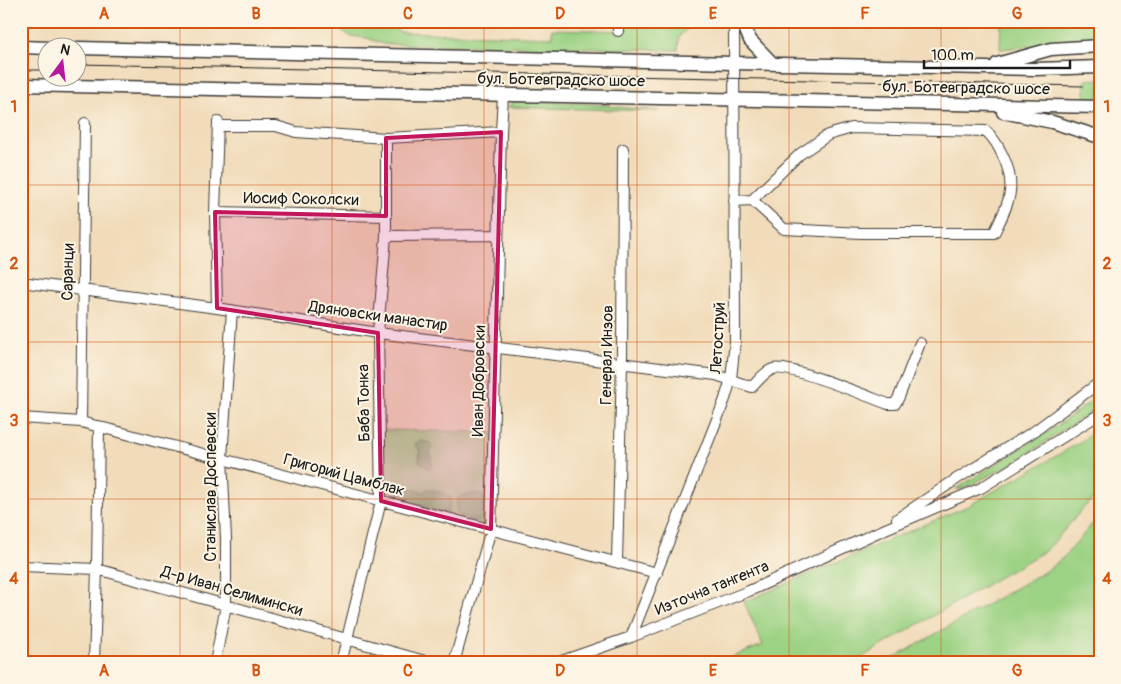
<svg xmlns="http://www.w3.org/2000/svg" width="1121" height="684" font-family="Pangolin,sans-serif">
<style>
.green{fill:#9cd283;stroke:#5c7750}
.forest{fill:#7db471;stroke:#4c6846}
.lines{fill:none;stroke-linecap:round;stroke-linejoin:round}
.minor-casing{stroke:#3c3934;stroke-width:12}
.major-casing{stroke:#3c3934;stroke-width:15}
.minor{stroke:#fff;stroke-width:10}
.major{stroke:#fff;stroke-width:12}
.tram{stroke:#1c1c1c;stroke-width:1}
.marked{fill:#c2185b;fill-opacity:0.2;stroke:#c2185b;stroke-width:4;stroke-linejoin:round}
.grid{fill:none;stroke:#d4530e;stroke-width:1;stroke-opacity:0.55}
.labels{text-anchor:middle;dominant-baseline:central;stroke-width:4;stroke-linejoin:round;paint-order:stroke}
.street-label{font-size:16px;fill:#1c1c1c;stroke:#fcf5e5}
.neatline{fill:none;stroke:#d4530e;stroke-width:2}
.grid-label{font-size:16px;text-anchor:middle;font-weight:bold;fill:#d4530e}
</style>
<rect width="100%" height="100%" fill="#fcf5e5"/>
<filter id="ink" filterUnits="userSpaceOnUse"><feTurbulence type="fractalNoise" baseFrequency=".02" numOctaves="2"/><feDisplacementMap in="SourceGraphic" scale="10" xChannelSelector="R" yChannelSelector="G"/><feConvolveMatrix kernelMatrix="1 2 1 2 8 2 1 2 1" color-interpolation-filters="sRGB"/></filter>
<filter id="wash" filterUnits="userSpaceOnUse"><feTurbulence type="fractalNoise" baseFrequency=".0096" numOctaves="4" result="noise"/><feDisplacementMap in="SourceGraphic" scale="20" xChannelSelector="R" yChannelSelector="G"/><feGaussianBlur stdDeviation="1.12" result="paint"/><feColorMatrix in="noise" values="0 0 0 0 0 0 0 0 0 0 0 0 0 0 0 0 0 1.4 0 .05"/><feComposite in="paint" operator="in"/></filter>
<g filter="url(#wash)">
<rect width="100%" height="100%" fill="#f1dbba"/>
<!-- green -->
<path class="green" d="M328,21H384L400,32L552,37V29L624,31V22L658,23L694,21L679,37L678,50L383,44L367,38L350,36Z
M1001,21H1100V40L1000,49Z
M1100,79V98L1085,97V80Z
M518,101L589,104L659,111L508,107L511,104Z
M1100,395V406L1012,464L962,489H956L1054,428Z
M1100,427V495L1085,506L1048,549L852,663H717L763,645L744,602L968,506L1079,443Z
M379,430L493,432L491,529L381,501Z
M1100,515V663H885L1049,569L1064,557Z"/>
<!-- forest -->
<path class="forest" d="M421,441L430,443L432,447L430,454L432,466L429,469L419,461L420,451L415,445L417,442Z
M412,488L423,492L427,489C433,490 447,493 451,498L448,514L433,511L425,507L409,505L393,499L405,489Z
M478,493L483,495L486,502V514L479,521C463,520 449,513 460,496Z"/>
</g>
<g filter="url(#ink)">
<g class="lines">
<defs>
<path id="minor" d="M618,31V21
M222,126H276L296,132L386,138L501,132
M734,201L752,200L784,229L861,233H994C1008,205 1018,187 1003,156C998,146 994,138 986,131L852,128L828,135L800,154L752,200
M215,212L386,216
M386,236L498,235
M21,282L217,308L378,333L716,375L752,387C758,381 764,372 773,369C789,364 869,397 888,404H895L899,397L920,343
M217,308L215,212L218,122
M21,418L81,422L657,573
M81,422L85,123
M897,519L958,478L1036,430L1100,382
M617,562L622,363L623,149
M21,566L97,569L432,663
M631,637L725,399L731,379L735,341L734,21
M94,663L97,569L99,426
M215,663L226,605V538L222,458L232,310
M341,663L381,501L378,333L386,236V138
M454,663L491,529L501,132L503,95
M556,663L631,637L749,591L876,533L981,488L1100,414"/>
<path id="major" d="M742,21L750,40L773,64
M21,47L50,48
M78,48L734,63L1036,69L1100,67
M997,64L1051,49L1100,46
M21,85L1100,107
M1003,112L1052,122L1100,137"/>
</defs>
<!-- minor casing -->
<use href="#minor" class="minor-casing"/>
<!-- major casing -->
<use href="#major" class="major-casing"/>
<!-- minor -->
<use href="#minor" class="minor"/>
<!-- major -->
<use href="#major" class="major"/>
<!-- tram -->
<path class="tram" d="M78,64L1083,86
M21,70H48"/>
</g>
</g>
<!-- marked area -->
<path class="marked" d="M501,132L491,529L381,501L378,333L217,308L215,212L386,216V138Z"/>
<!-- grid -->
<path class="grid" d="M180,21V663M332,21V663M484,21V663M637,21V663M789,21V663M941,21V663M21,185H1100M21,342H1100M21,499H1100"/>
<g class="labels">
<!-- street labels -->
<g class="street-label">
<text transform="translate(561 80) rotate(1)">бул. Ботевградско шосе</text>
<text transform="translate(966 88) rotate(1)">бул. Ботевградско шосе</text>
<text transform="translate(301 199) rotate(1)">Иосиф Соколски</text>
<text transform="translate(68 272) rotate(-89)">Саранци</text>
<text transform="translate(378 316) rotate(8)">Дряновски манастир</text>
<text transform="translate(718 338) rotate(-87)">Летоструй</text>
<text transform="translate(607 355) rotate(-89)">Генерал Инзов</text>
<text transform="translate(479 381) rotate(-89)">Иван Добровски</text>
<text transform="translate(364 403) rotate(-91)">Баба Тонка</text>
<text transform="translate(344 475) rotate(15)">Григорий Цамблак</text>
<text transform="translate(211 487) rotate(-90)">Станислав Доспевски</text>
<text transform="translate(712 588) rotate(-22)">Източна тангента</text>
<text transform="translate(232 591) rotate(16)">Д-р Иван Селимински</text>
</g>
</g>
<!-- margin -->
<rect width="1121" height="684" fill="none" stroke="#fcf5e5" stroke-width="55"/>
<!-- north arrow -->
<g transform="translate(62 62) rotate(15)"><circle r="24" fill="#fcf5e5" stroke="#a29e95"/>
<path d="M0-4L9 19L0 12L-9 19Z" fill="#b5179e"/>
<text y="-8" font-size="14" font-weight="bold" text-anchor="middle" fill="#1c1c1c">N</text>
</g>
<!-- scale -->
<path d="M924 60v8h146v-8" fill="none" stroke="#1c1c1c" stroke-width="2.5"/>
<text x="931" y="60" font-size="15" fill="#1c1c1c" stroke="#fcf5e5" stroke-width="4" paint-order="stroke">100 m</text>
<rect x="28" y="28" width="1066" height="628" class="neatline"/>
<g class="grid-label">
<text x="104" y="19">A</text>
<text x="256" y="19">B</text>
<text x="408" y="19">C</text>
<text x="560" y="19">D</text>
<text x="713" y="19">E</text>
<text x="865" y="19">F</text>
<text x="1017" y="19">G</text>
<text x="14" y="112">1</text>
<text x="1107" y="112">1</text>
<text x="14" y="269">2</text>
<text x="1107" y="269">2</text>
<text x="14" y="426">3</text>
<text x="1107" y="426">3</text>
<text x="14" y="584">4</text>
<text x="1107" y="584">4</text>
<text x="104" y="676">A</text>
<text x="256" y="676">B</text>
<text x="408" y="676">C</text>
<text x="560" y="676">D</text>
<text x="713" y="676">E</text>
<text x="865" y="676">F</text>
<text x="1017" y="676">G</text>
</g>
</svg>
